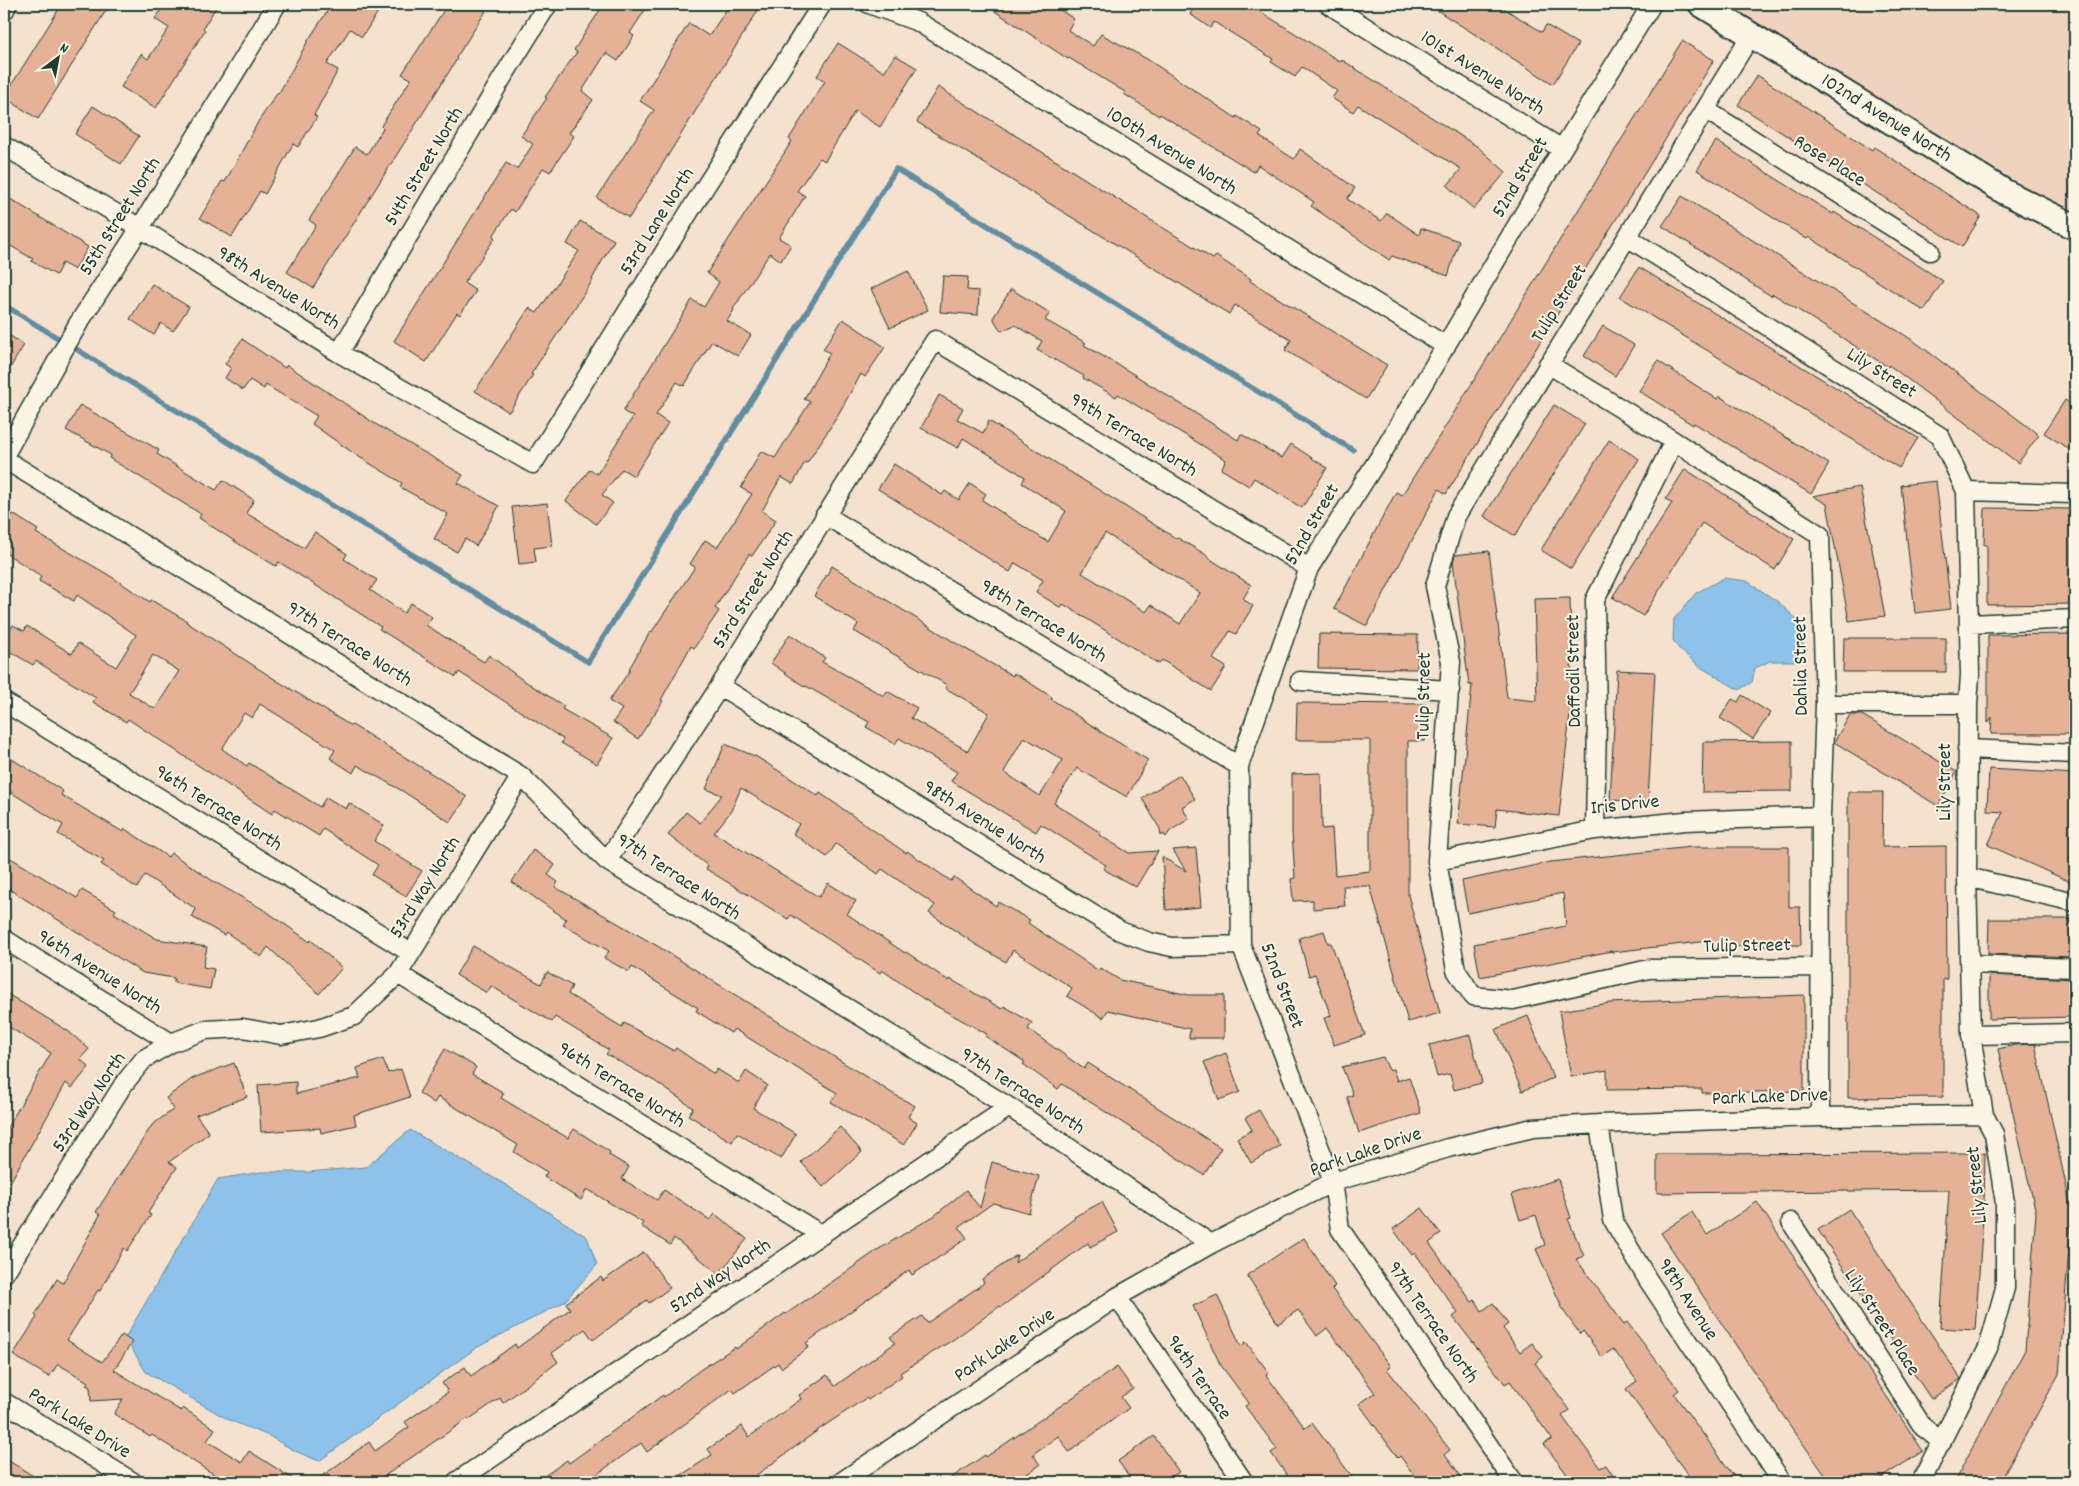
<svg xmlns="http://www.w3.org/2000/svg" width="2079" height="1486" font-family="Dekko,sans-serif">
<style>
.built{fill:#f0d3be}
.water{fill:#8dc3eb;stroke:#618da2}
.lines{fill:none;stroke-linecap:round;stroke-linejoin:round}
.stream{stroke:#618da2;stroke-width:5.5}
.building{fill:#e5b297;stroke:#1f3d34;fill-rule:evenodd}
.street-casing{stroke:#1f3d34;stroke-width:21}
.secondary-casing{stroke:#1f3d34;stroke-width:28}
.street{stroke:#fcf5e5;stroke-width:18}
.secondary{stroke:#fcf5e5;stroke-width:24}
.labels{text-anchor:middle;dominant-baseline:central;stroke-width:4;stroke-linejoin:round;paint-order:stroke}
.street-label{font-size:20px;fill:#1f3d34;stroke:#fcf5e5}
</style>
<rect width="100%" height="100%" fill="#f5e1ce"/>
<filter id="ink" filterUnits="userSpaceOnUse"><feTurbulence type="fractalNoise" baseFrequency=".02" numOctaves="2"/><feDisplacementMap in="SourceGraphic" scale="10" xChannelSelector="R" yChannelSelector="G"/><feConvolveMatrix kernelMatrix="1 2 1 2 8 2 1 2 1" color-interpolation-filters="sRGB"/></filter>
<g filter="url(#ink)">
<!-- built -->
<path class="built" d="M1724,4H2075V215L2066,211Z"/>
<!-- water -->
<path class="water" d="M1724,578L1747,581L1778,602L1803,625V647L1795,661H1770L1755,668L1752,682L1739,690L1702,668L1679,649L1673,640L1674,619L1696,593Z
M410,1130L506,1185L587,1237L597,1265L564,1302L476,1348L319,1461L295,1451L269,1436L229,1420L146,1372L125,1338L218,1179L261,1172H308L366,1167Z"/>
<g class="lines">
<!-- stream -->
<path class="stream" d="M4,305L588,662L896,169L1353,450"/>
</g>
<!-- building -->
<path class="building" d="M62,4H110L38,119L4,97Z
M165,4H218L203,28L205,30L156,108L121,87L141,54L148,59L169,28L155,19Z
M332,4H365L378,12L362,37L350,29L327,64L338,70L314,115L317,117L298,147L293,144L265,194L260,191L232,237L200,218L222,181L225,182L258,122L278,92L279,93L309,39Z
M448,4H475L486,11L456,58L457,59L313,288L287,272L316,225L309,220L355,147L367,154L383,128L381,126L411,79L402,74Z
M604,4H649L630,33L634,36L618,61L606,53L589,80L582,91L593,100L569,133L574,136L550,172L543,168L515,212L511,209L493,236L495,238L464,283L476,291L460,315L457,313L426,362L394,341L506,163L517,169L533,144L521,136L547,98L545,97L577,52L574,50Z
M730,4H762L629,218L597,198L654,110L640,101L689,23L709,36Z
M984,4H1031L1043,11L1047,4H1051L1074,19L1068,30L1093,46L1101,34L1147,59L1236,118L1237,116L1262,132L1259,136L1294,159L1300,149L1355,188L1347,199L1381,221L1387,213L1419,235L1421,228L1459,241L1448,276L1392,256L1389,260L1311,206L1314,202L1258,165L1254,172L1160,114L1159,116L1124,94L1125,92L1069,58L1068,59Z
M1197,4H1248L1341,62L1342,60L1478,147L1506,172L1474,209L1447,186L1461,169L1358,105L1353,112L1332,98L1337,91L1302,67L1295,77L1271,62L1273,59L1214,22L1210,28L1190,14Z
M1427,4H1497L1542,32L1546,25L1578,44L1553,84Z
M1682,41L1714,60L1646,171L1446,494L1439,489L1367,626L1334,609L1396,492L1402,495L1450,419Z
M838,43L884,72L895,55L917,68L880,127L855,111L825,161L820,158L797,191L805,196L779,238L791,245L781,261L770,253L733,309L734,310L727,321L751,335L738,356L712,341L684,386L677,382L656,415L668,423L634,476L622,469L602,495L613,503L596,524L566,501L590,469L597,474L633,417L623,411L692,300L704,307L719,282L707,273L792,141L789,139L825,81L817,76Z
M1757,75L1872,150L1874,147L1981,216L1962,247L1738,105Z
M938,87L1213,259L1216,256L1251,279L1250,281L1387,365L1366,399L1285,350L1291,340L1235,305L1229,314L917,122Z
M93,106L139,136L121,164L75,134Z
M1716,141L1833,214L1834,212L1943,281L1924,311L1809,237L1807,239L1697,170Z
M4,195L88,247L75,270L62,263L56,275L31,261L33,259L4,242Z
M1682,196L1914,341L2039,435L2018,463L1889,365L1888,367L1773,294L1771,296L1662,226Z
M580,221L614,240L592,279L593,280L531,374L533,375L509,412L475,391L529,308L537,313L579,251L567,244Z
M1639,267L1918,438L1899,468L1620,297Z
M908,271L928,310L890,328L871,289Z
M943,276L968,277L967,290L979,291L978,315L940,312Z
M152,284L189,307L173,331L161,323L154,335L130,319Z
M1011,289L1050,313L1045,320L1086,343L1084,345L1130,372L1238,440L1241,434L1282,458L1291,444L1327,468L1302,508L1254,478L1249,486L1221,469L1226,460L1118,394L1116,397L1083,378L1084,376L1037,350L1042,341L1015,325L1001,331L993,318Z
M843,319L885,347L865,377L861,374L835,420L807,463L805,462L793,484L781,477L762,511L776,520L752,556L749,554L715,608L719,611L694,648L691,646L661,700L663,701L638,739L613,722L622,709L609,701L630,670L629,669L650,632L651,633L695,567L690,564L705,540L717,547L752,494L741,488L761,451L775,458L810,402L804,399L830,353L823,349Z
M1603,326L1634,345L1615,376L1584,356Z
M4,332L24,345L4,378Z
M242,339L285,368L287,365L377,425L463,475L458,483L499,506L476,546L465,539L457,552L434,539L448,514L400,487L402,483L356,455L312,424L317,416L266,385L264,389L250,380L243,390L225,378L231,368L225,364Z
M1658,361L1717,399L1719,396L1829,464L1811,494L1694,423L1693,425L1639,391Z
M939,395L963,408L957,419L983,433L989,421L1177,539L1178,538L1208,556L1207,557L1251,585L1243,599L1253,606L1236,634L1230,631L1213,659L1226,667L1211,691L1162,660L1159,664L1063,604L1061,608L1036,592L1043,580L1015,563L1010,572L878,489L894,464L942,495L945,491L959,500L970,483L986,494L982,500L1048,542L1066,511L1022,483L1025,477L963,438L958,448L921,428ZM1105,533L1200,593L1180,624L1151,605L1146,612L1082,573Z
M2065,400L2075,407V453L2044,433Z
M80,405L159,450L157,454L216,490L223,480L254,500L246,513L304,548L315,532L347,554L344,559L377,580L370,590L404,613L411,603L432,617L426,625L484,662L489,655L520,678L564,706L562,709L613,738L597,764L561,743L563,739L459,672L456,677L379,629L381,627L279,562L276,566L242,546L199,518L201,514L109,458L111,455L66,430Z
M1554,405L1585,424L1515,536L1484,516Z
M1609,440L1639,459L1571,569L1541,550Z
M1685,469L1794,539L1775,570L1702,523L1643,616L1612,597H1615L1613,596L1672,503L1666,499Z
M1936,481L1951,609L1915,613L1901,485Z
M1860,487L1885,616L1849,621L1827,504L1813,496Z
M547,503L552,546L534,548L536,562L519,564L512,507Z
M1985,508L2075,509V604L1987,605V545H1984Z
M13,514L38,530L36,533L107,574L150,602L151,600L187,621L186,622L276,680L351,726L352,725L434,775L467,797L450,822L404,792L357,765L353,773L330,758L335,750L260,704L252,718L244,713L222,749L247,766L249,763L320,807L326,797L346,809L349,803L384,825L374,841L422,871L406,896L372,875L378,865L323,829L319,836L275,809L272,814L128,719L126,722L93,702L96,698L36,661L33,665L4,648V641L13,625L24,631L27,626L72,654L78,643L116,667L136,635L77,595L74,601L39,581L41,576L4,552V527ZM153,655L179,671L155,709L129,693Z
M1489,551L1507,698L1537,701L1534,599L1570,598L1572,696L1559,816L1497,809L1495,827L1458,824L1472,685H1469L1453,562L1455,555Z
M832,566L959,645L1013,676L1014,673L1052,697L1051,699L1099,730V731L1148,760L1127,797L1077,768L1054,803L1101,833L1099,835L1129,853L1158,851L1136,887L1103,869L1106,865L1041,824L1036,832L951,781L957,772L899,738L895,744L866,727L869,722L806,686L805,687L771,663L790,634L825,658L822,662L884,696L887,691L917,708L911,718L968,751L989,713L945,688L947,685L854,631L858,624L814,596ZM1024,737L1063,760L1040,796L1004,772Z
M1319,634L1418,635L1417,669L1318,668Z
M2075,634V734H1991L1992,717L1988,723V635Z
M1844,638H1946V672H1843Z
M1617,670L1655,672L1648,802L1610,800Z
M1742,695L1770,713L1753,739L1720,718L1732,699L1738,702Z
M1297,703L1426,704L1425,741H1408V895L1440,1013L1408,1022L1370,886H1343L1345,906L1313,909V900L1293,901L1291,879L1295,878L1292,832V774L1321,773L1322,829L1332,828L1335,875L1370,871V740H1296Z
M1850,715H1862L1957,772L1938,806L1834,742Z
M1792,741V791L1702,792L1703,742Z
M725,744L757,757L818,796L820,793L906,853L907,851L951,881L954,877L996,906L998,902L1030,920L1028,923L1099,971L1100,968L1120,980L1189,995H1224V1038H1189L1190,1029L1108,1010L1103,1018L1067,996L1072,988L1013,950L1006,962L975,944L929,913L935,905L882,869L878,874L836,844L827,857L793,834L799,824L741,788L731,811L714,833L819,897L828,883L856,901L847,914L905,953L906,952L949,981L950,979L1002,1009L1004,1006L1032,1023L1028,1029L1084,1069L1088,1063L1221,1148L1204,1175L1062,1084L1058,1089L1023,1064L1025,1062L985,1036L987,1034L925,1000L882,970L880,973L791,915L788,919L706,869L708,866L668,835L686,812L700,823L722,795L706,789Z
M4,754L63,791L61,795L123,832L125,829L168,857L171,853L213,881L266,911L310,942L311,940L342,968L319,994L268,947L261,957L226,932L224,935L192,917L196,909L145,875L137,888L101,864L104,861L58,834L63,825L4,788Z
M1989,769L2075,774V884L1988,845L2003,812L1987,811Z
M1180,775L1195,799L1182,807L1189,819L1170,831L1166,837L1164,834L1161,836L1160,829L1142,798Z
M1848,792H1883L1882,847L1946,846L1947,979H1943V1097L1848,1098Z
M1691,847H1789V907H1800L1801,945L1710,947L1709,941L1612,952V951L1480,977L1474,944L1566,926L1563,893L1468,913L1462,881L1551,862Z
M1196,848L1201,907L1166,910L1162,857L1186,871L1173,850Z
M533,850L555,865L548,875L558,882L555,887L659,947L895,1095L915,1106L908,1117L917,1123L904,1145L831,1102L837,1093L734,1029L731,1033L696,1011L698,1008L632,967L629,972L604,958L609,951L563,925L566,919L512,882Z
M4,854L77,898L82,890L116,910L114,913L157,939L207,947L203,967L214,969L210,989L174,983V978L143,973L4,886Z
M1989,919H2075V957L1988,954Z
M1324,931L1328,943H1331L1365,1035L1334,1045L1324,1018L1331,1016L1315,974L1309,976L1299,938Z
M473,946L541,984L547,972L572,986L568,994L622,1027L624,1023L674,1051L676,1048L714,1074L717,1069L739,1083L746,1071L767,1085L753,1108L796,1134L781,1159L737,1133L732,1142L688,1115L693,1108L656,1082L606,1054L609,1050L555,1017L552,1022L491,986L487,993L456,975Z
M1989,975L2075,979V1017L1989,1019Z
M4,992L68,1031L89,1049L80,1059L89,1067L72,1088L66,1083L4,1193V1133L51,1053L4,1024Z
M1804,995V1091L1702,1093V1089L1607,1090V1070L1571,1077L1559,1011L1609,1003Z
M1528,1016L1553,1078L1522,1091L1496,1029Z
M1470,1035L1482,1083L1454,1090L1450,1074L1437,1077L1429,1045Z
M2035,1044L2072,1212L2059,1374L2000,1482H1954L2025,1350L2036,1213L1998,1049L2015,1045Z
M445,1049L476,1067L472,1074L504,1093L501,1098L568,1138L574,1129L610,1152L609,1155L629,1167L622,1179L657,1200L664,1190L710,1220L715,1214L747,1239L719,1274L674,1238L670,1245L641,1226L643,1223L587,1189L581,1200L544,1177L547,1172L514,1152L518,1145L438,1097L434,1103L419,1093Z
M1226,1053L1240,1092L1219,1100L1204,1062Z
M1383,1057L1389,1070L1393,1069L1397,1081L1409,1077L1421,1113L1359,1133L1347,1097L1353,1095L1342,1067Z
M383,1059L388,1073L401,1069L410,1097L354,1115L356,1125L321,1133L320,1128L261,1132L258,1085L296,1082V1094L360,1078L357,1068Z
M234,1063L247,1097L196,1115L209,1133L169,1162L177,1167L148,1213L151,1215L127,1251L124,1248L100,1291L98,1290L67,1340L102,1362L122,1335L132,1342L114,1370L181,1411L183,1408L215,1429L207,1441L242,1462L249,1451L298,1482H226L152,1435L150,1437L114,1414L123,1399L91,1401L90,1387L86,1385L88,1382L58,1364L49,1377L13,1355L37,1317L35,1315L57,1279L63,1283L100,1215L96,1212L152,1125L174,1109L166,1098L193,1078Z
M1259,1110L1280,1146L1251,1163L1237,1138L1252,1130L1245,1118Z
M840,1127L862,1152L823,1187L801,1162Z
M1985,1153L1984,1203L1975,1330L1940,1328L1949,1190L1657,1193V1154Z
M992,1162L1039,1176L1029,1213L993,1203L959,1227L967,1238L944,1254L912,1275L909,1270L806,1343L809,1347L781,1368L778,1363L735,1393L732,1389L647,1452L641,1443L586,1482H536L567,1460L569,1463L663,1395L664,1397L700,1370L735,1347L736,1349L785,1313L786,1314L879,1249L934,1216L966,1190L980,1208Z
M1558,1179L1571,1218L1568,1219L1584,1256L1576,1259L1624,1324L1627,1322L1679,1390L1674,1394L1738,1482H1693L1626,1389L1637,1381L1613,1349L1602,1357L1583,1331L1580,1334L1560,1306L1561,1305L1536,1249L1545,1245L1536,1215L1520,1220L1512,1194Z
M1102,1202L1118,1232L1090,1247L1088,1243L1001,1307L1000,1306L954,1339L900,1373L902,1376L868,1400L866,1398L821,1428L747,1482H671L712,1455L708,1449L742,1426L749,1437L801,1399L799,1395L827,1375L835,1386L895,1343L890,1337L922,1316L927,1323L984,1283L982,1279L1017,1255L1015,1263L1075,1218L1074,1217Z
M1757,1202L1923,1451L1875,1482H1830L1782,1414L1661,1233L1692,1212L1707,1235Z
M1422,1208L1441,1234L1429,1243L1472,1302L1475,1300L1482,1311L1493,1303L1508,1324L1503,1328L1520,1352L1532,1343L1543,1357L1535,1363L1570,1410L1562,1416L1600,1468L1606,1465L1617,1482H1573L1544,1444L1552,1439L1510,1381L1505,1384L1453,1317L1458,1313L1415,1253L1412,1255L1393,1229Z
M1849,1209L1961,1379L1931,1399L1818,1230Z
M1304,1238L1335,1286L1332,1289L1391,1366L1387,1369L1450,1450L1445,1454L1465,1482H1419L1400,1456L1398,1458L1359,1404L1375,1393L1327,1328L1317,1336L1298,1310L1278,1324L1247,1275Z
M644,1252L670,1288L649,1303L647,1300L593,1340L585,1329L552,1353L558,1362L503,1403L500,1398L468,1420L467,1419L376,1482H314L369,1442L375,1451L409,1427L405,1422L448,1392L442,1383L465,1367L471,1376L515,1344L517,1348L570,1309L566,1303L601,1277L603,1281Z
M1217,1295L1241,1346L1246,1342L1269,1373L1266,1375L1305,1428L1312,1423L1356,1482H1292L1271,1453L1277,1449L1245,1406L1249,1403L1220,1364L1193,1306Z
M1117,1367L1133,1389L1121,1397L1129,1408L1069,1452L1058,1436L1033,1454L1040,1465L1017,1481L1013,1475L1002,1482H945L985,1455L986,1457Z
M1154,1436L1179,1472L1164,1482H1133L1118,1461Z
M4,1458L43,1482H4Z"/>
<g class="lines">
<defs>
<path id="street" d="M869,4L918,22L1446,346
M1328,4L1562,149
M4,11L8,4
M1751,35L1456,516L1435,586L1451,662L1437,861L1456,970L1473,996L1513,1000L1649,969L1821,967
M1706,110L1930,251
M4,146L140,228L339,353L533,464L691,209L822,4
M1627,237L1940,436L1966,491L1970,675L1968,704L1967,877L1971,1035L1984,1115L1994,1134L2005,1203V1288L1988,1348L1921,1482
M339,353L501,80L548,4
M1548,364L1674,441L1820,535L1825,704L1821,816L1820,1117
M4,456L78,324L140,228L277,4
M4,459L521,776L607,861L1009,1107L1211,1244
M1966,491L2075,494
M825,515L1239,766
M1970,624L2075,619
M1300,681L1450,690
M720,686L1120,931L1149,942L1172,947L1241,945
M4,702L411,953
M1825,704H1968
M1967,749L2075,754
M1595,830L1597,720L1595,600L1674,441
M607,861L720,686L935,340L1309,568
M1437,861L1595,830L1685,821L1821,816
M1967,877L2075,902
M4,939L171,1043
M1970,964L2075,968
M398,974L822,1235
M1971,1035L2075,1033
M1599,1124L1613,1220L1648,1280L1782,1482
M1791,1222L1923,1427L1942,1442
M4,1274L123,1085L144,1059L171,1043L205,1030L243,1028L281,1035L319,1028L354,1016L398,974L521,776
M1117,1297L1244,1482
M4,1402L133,1482
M456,1482L1009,1107
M841,1482L1117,1297L1211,1244L1333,1182L1448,1148L1533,1128L1599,1124L1820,1117L1984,1115
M1514,1482L1340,1229L1333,1182L1241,945L1239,766L1309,568L1384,450L1562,149L1652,4"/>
<path id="secondary" d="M1701,4L2005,192L2075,227"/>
</defs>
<!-- street casing -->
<use href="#street" class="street-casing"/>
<!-- secondary casing -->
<use href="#secondary" class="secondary-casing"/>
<!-- street -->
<use href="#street" class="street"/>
<!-- secondary -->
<use href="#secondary" class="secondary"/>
</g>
</g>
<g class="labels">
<!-- street labels -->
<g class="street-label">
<text transform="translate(1482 74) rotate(32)">101st Avenue North</text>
<text transform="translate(1886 119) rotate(32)">102nd Avenue North</text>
<text transform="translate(1171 152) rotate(32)">100th Avenue North</text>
<text transform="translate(1829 162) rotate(32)">Rose Place</text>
<text transform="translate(425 167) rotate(-59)">54th Street North</text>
<text transform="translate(1521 178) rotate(-59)">52nd Street</text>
<text transform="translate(121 217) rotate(-58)">55th Street North</text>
<text transform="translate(658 222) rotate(-58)">53rd Lane North</text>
<text transform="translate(278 289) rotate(32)">98th Avenue North</text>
<text transform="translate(1560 304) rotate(-58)">Tulip Street</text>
<text transform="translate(1881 374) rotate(32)">Lily Street</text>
<text transform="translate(1133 436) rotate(31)">99th Terrace North</text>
<text transform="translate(1313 525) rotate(-60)">52nd Street</text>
<text transform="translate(754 590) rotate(-58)">53rd Street North</text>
<text transform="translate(1043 622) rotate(31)">98th Terrace North</text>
<text transform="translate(349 645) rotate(32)">97th Terrace North</text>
<text transform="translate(1802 666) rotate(-91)">Dahlia Street</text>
<text transform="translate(1575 671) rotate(-91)">Daffodil Street</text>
<text transform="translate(1425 696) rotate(-89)">Tulip Street</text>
<text transform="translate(1946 782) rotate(-90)">Lily Street</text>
<text transform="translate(1625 806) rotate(-6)">Iris Drive</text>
<text transform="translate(218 809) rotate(32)">96th Terrace North</text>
<text transform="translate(984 823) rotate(32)">98th Avenue North</text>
<text transform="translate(678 878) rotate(33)">97th Terrace North</text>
<text transform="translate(426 888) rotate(-58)">53rd Way North</text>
<text transform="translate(1747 947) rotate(-1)">Tulip Street</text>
<text transform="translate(99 973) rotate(32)">96th Avenue North</text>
<text transform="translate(1281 986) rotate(69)">52nd Street</text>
<text transform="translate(621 1086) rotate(32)">96th Terrace North</text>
<text transform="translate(1022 1092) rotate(33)">97th Terrace North</text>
<text transform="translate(1770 1098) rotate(-2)">Park Lake Drive</text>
<text transform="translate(90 1103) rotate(-56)">53rd Way North</text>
<text transform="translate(1366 1153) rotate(-19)">Park Lake Drive</text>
<text transform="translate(1978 1185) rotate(-96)">Lily Street</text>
<text transform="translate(721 1277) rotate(-34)">52nd Way North</text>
<text transform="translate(1687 1300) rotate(57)">98th Avenue</text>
<text transform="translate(1432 1323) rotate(55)">97th Terrace North</text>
<text transform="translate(1881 1323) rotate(57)">Lily Street Place</text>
<text transform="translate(1005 1346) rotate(-34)">Park Lake Drive</text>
<text transform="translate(1198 1378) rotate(55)">96th Terrace</text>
<text transform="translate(79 1424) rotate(32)">Park Lake Drive</text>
</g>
</g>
<!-- margin -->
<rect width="2079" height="1486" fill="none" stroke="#fcf5e5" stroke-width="20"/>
<rect x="10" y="10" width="2059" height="1466" fill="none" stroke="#1f3d34" stroke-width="2" filter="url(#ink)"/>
<!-- north arrow -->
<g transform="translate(58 58) rotate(32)" stroke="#fcf5e5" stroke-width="4" paint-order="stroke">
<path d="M0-4L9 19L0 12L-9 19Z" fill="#1f3d34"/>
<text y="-8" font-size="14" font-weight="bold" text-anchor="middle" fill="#1f3d34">N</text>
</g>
</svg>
